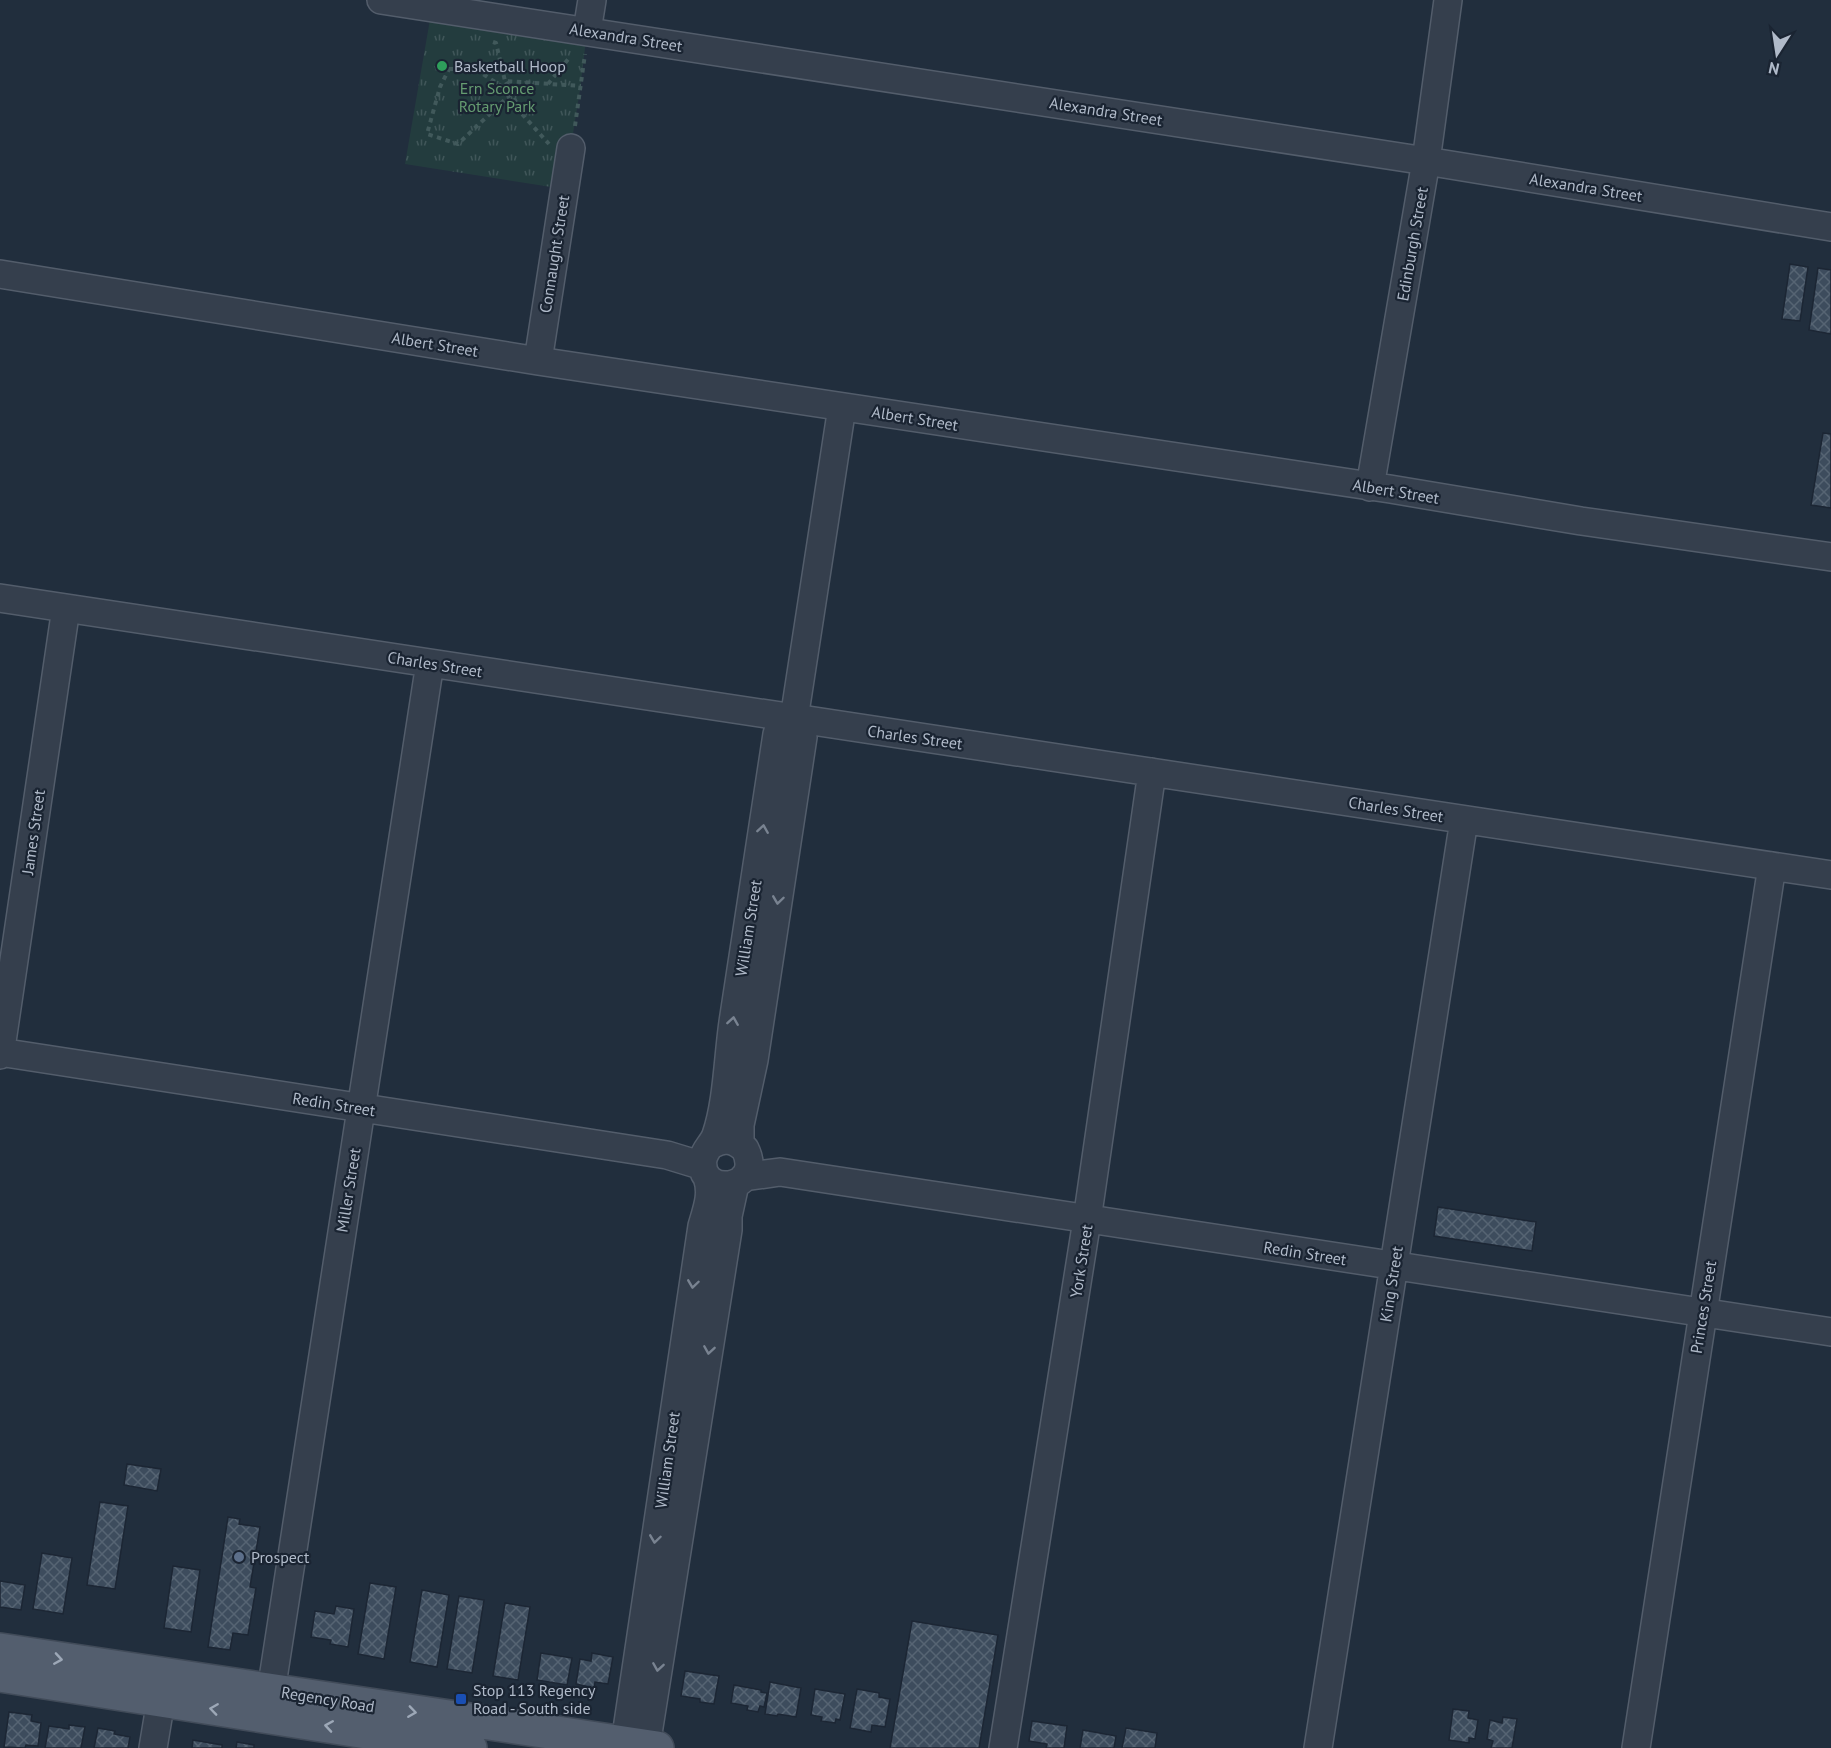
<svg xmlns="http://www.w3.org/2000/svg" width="1831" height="1748" font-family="'PT Sans',sans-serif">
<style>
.grass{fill:url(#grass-tufts)}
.building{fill:url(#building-cross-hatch);stroke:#1c2634;stroke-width:1.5}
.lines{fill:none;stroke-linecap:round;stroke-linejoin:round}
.minor-casing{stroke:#535d6b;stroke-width:30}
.major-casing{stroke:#414b59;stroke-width:36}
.path{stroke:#41595b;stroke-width:4;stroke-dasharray:4.5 4.5;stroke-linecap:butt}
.minor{stroke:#353f4d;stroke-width:27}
.major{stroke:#535e6e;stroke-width:33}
.oneway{stroke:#798391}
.oneway2{stroke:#9da8b7}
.leisure-dot{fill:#2e9e5b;stroke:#1a2432;stroke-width:2}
.service-dot{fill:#5c6f8a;stroke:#1a2432;stroke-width:2}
.transit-dot{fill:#1a4fb4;stroke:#1a2432;stroke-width:2}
.labels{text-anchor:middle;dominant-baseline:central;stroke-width:4.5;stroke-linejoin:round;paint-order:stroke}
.street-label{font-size:16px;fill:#b0bac9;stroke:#1a2432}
.poi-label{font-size:16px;fill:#b0bac9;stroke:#1a2432;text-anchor:start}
.park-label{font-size:16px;fill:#659c71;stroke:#1a2432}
</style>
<defs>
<pattern id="grass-tufts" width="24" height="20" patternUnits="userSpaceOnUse" patternTransform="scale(1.5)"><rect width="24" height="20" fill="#233c3e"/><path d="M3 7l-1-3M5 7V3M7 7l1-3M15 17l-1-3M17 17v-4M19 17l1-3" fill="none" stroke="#405659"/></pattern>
<pattern id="building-cross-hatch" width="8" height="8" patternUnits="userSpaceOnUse" patternTransform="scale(1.5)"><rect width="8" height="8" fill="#3d4c5d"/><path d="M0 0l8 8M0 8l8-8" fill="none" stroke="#566473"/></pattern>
</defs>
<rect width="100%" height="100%" fill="#212e3d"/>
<!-- grass -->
<path class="grass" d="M432,8L587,31L580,90L564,189L405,164Z"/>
<!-- building -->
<path class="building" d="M1790,264L1808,267L1800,321L1782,319Z
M1818,268L1831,270V334L1809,330Z
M1823,433L1831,434V508L1811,505Z
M1438,1207L1536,1222L1532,1251L1434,1236Z
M127,1464L161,1469L157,1491L124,1485Z
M100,1502L128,1506L115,1589L87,1585Z
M228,1517L240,1519L239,1524L260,1527L250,1587L256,1588L248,1635L233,1633L230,1650L208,1647Z
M42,1553L72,1558L63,1614L33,1609Z
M173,1566L200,1570L191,1632L164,1628Z
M0,1581L25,1585L21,1610L0,1607Z
M370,1583L396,1587L384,1659L358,1654Z
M422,1590L449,1595L437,1667L410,1662Z
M459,1596L484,1600L472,1673L447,1669Z
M505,1603L530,1607L518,1680L493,1676Z
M336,1606L354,1609L348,1647L330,1644L331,1640L311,1637L315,1611L334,1614Z
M912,1621L998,1635L979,1748H890Z
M541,1653L572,1658L567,1685L537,1680Z
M592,1653L613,1657L608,1684L595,1682L594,1688L576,1684L580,1659L591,1661Z
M685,1671L719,1676L714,1704L700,1702V1699L681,1696Z
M770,1682L801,1688L796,1717L778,1714L777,1716L765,1714Z
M734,1685L761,1690V1692L767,1693L764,1707L760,1706L758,1712L747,1710L748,1706L731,1703Z
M815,1689L845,1694L840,1720L836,1719L835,1723L821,1721L822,1717L811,1715Z
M857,1689L879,1693V1697L890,1699L885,1727L872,1725L871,1732L850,1728Z
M1453,1709L1469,1711L1468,1718L1478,1720L1475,1739L1469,1738V1743L1449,1740Z
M9,1712L32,1715L31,1721L41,1723L38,1746L26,1745L25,1748L4,1747Z
M1503,1717L1517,1719L1512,1748H1491L1493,1741L1487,1739L1490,1720L1502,1723Z
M1032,1721L1067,1726L1064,1748H1046L1047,1744L1029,1741Z
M69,1725L85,1727L81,1748H45L49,1726L69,1729Z
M98,1728L115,1731L114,1734L130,1737L128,1748H94Z
M1126,1728L1157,1733L1155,1748H1122Z
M1083,1730L1116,1736L1114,1748H1080Z
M193,1740L222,1745V1748H192Z
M237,1742L254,1745V1748H236Z"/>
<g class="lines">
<defs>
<path id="minor" d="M381,0L1426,161L1831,227
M587,31L592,0
M0,274L538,361L1390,489L1581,521L1831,557
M538,361L571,148
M1370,487L1426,161L1448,0
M0,598L1831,875
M0,1052L667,1155L703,1166
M0,1055L66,608
M713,1144C725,1137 735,1140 745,1149C766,1192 697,1198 703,1159C705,1149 713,1144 716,1135C727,1104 728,1057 733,1022C748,926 762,830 777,734L794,719
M740,1145V1125L754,1060L803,737L794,719L842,407
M744,1177L780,1172L1831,1332
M268,1711L430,663
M625,1743L702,1226C707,1209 713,1194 707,1177
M646,1746L728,1230V1216L735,1184
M153,1748L161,1700
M1003,1748L1087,1220L1152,772
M1318,1748L1464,820
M1636,1748L1772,866"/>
<path id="major" d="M0,1650L657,1748
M0,1675L470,1748"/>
</defs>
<!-- minor casing -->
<use href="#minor" class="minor-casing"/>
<!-- major casing -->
<use href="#major" class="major-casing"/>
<!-- path -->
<path class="path" d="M493,42L496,43L505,81L581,86
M449,69H475L512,93L458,144L427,134L440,87Z
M506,82L522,114L549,144
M548,84L570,57
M575,126L585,54"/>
<!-- minor -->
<use href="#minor" class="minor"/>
<!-- major -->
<use href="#major" class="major"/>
</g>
<!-- one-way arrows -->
<defs><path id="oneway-chevron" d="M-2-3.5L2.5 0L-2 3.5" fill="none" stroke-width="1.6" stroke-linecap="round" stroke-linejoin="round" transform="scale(1.5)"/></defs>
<g class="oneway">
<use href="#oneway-chevron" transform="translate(763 829) rotate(-81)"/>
<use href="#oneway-chevron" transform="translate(778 900) rotate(98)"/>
<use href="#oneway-chevron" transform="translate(733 1021) rotate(-81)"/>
<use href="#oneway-chevron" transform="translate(693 1284) rotate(98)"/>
<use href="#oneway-chevron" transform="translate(709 1350) rotate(99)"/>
<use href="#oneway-chevron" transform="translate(655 1539) rotate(98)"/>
<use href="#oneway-chevron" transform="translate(658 1667) rotate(99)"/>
</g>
<g class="oneway2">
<use href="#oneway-chevron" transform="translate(58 1659) rotate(9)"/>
<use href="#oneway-chevron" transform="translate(214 1709) rotate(-172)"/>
<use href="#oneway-chevron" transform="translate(412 1712) rotate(8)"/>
<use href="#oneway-chevron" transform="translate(329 1726) rotate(-171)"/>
</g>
<!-- markers -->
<circle class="leisure-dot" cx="442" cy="66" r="6"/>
<circle class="service-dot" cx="239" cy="1557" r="6"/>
<rect class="transit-dot" x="455" y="1693" width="12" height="12" rx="3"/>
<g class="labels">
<!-- street labels -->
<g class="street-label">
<text transform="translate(626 37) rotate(9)">Alexandra Street</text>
<text transform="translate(1106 111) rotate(9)">Alexandra Street</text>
<text transform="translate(1586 187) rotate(9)">Alexandra Street</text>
<text transform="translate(1412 244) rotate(-80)">Edinburgh Street</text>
<text transform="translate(554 254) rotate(-81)">Connaught Street</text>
<text transform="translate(435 344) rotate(9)">Albert Street</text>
<text transform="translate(915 418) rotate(9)">Albert Street</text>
<text transform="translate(1396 491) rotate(9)">Albert Street</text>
<text transform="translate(435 664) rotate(9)">Charles Street</text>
<text transform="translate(915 737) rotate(8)">Charles Street</text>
<text transform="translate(1396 809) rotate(9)">Charles Street</text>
<text transform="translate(33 832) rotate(-82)">James Street</text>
<text transform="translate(748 928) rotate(-81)">William Street</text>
<text transform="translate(334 1104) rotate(9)">Redin Street</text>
<text transform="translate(348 1190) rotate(-81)">Miller Street</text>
<text transform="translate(1305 1253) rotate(9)">Redin Street</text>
<text transform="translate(1081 1261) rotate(-81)">York Street</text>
<text transform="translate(1391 1284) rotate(-81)">King Street</text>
<text transform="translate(1703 1307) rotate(-81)">Princes Street</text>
<text transform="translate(667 1460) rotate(-82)">William Street</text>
<text transform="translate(328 1699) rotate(9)">Regency Road</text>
</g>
<!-- poi labels -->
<g class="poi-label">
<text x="454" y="66">Basketball Hoop</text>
<text x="251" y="1557">Prospect</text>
<text x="473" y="1690">Stop 113 Regency<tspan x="473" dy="18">Road - South side</tspan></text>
</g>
<!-- park labels -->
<g class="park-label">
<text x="497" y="88">Ern Sconce<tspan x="497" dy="18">Rotary Park</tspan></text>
</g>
</g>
<!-- north arrow -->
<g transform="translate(1777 54) rotate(192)" stroke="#1a2432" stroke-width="4.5" paint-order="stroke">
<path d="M0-4.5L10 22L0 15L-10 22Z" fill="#b0bac9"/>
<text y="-9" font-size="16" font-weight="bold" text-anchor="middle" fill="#b0bac9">N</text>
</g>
</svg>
